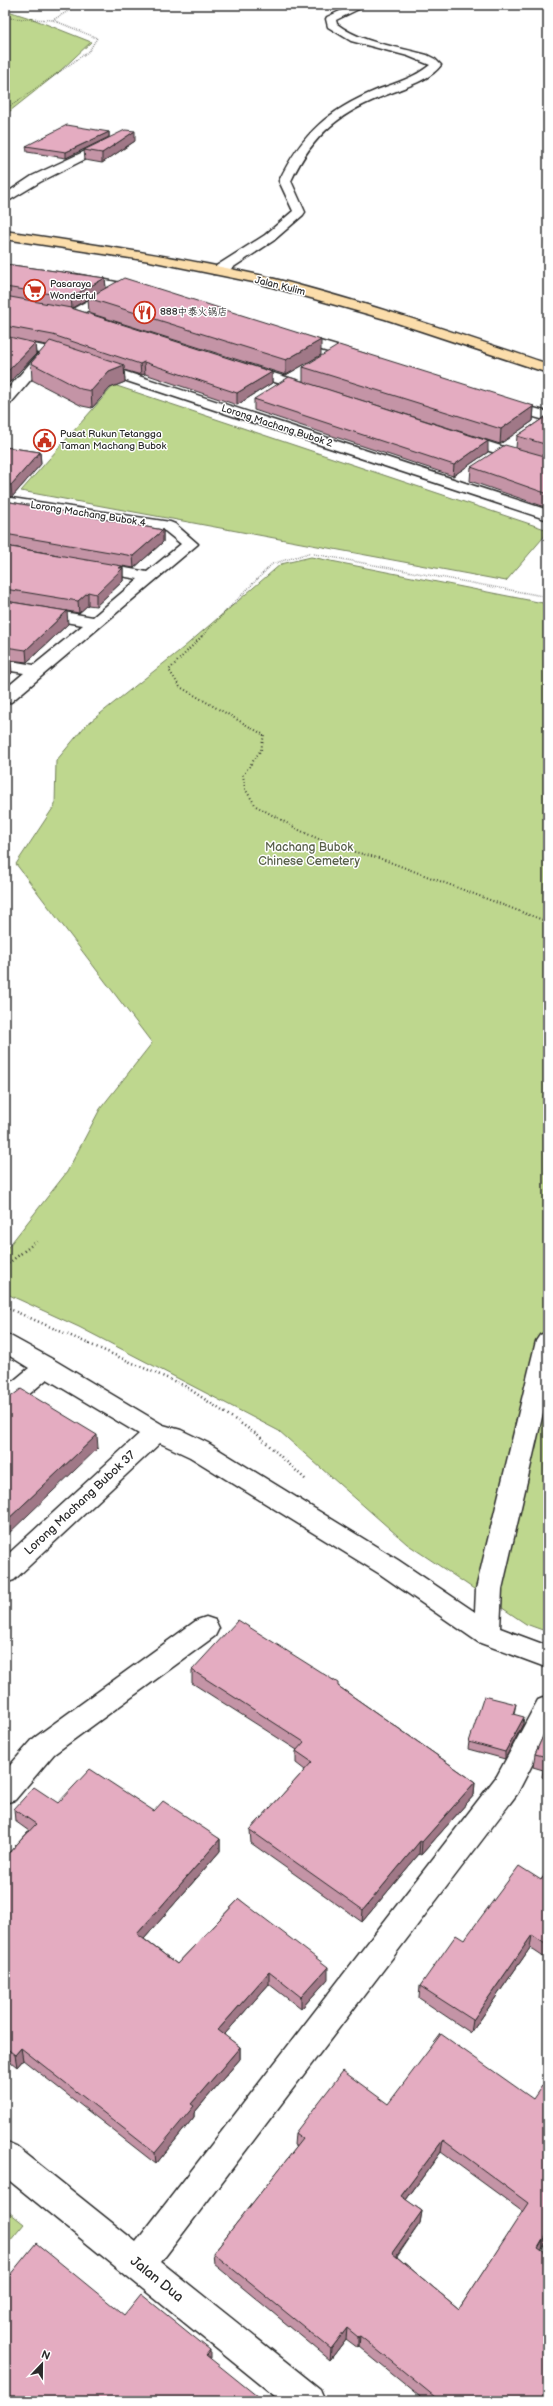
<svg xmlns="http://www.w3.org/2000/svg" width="553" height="2406" font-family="'Balsamiq Sans','LXGW WenKai TC',sans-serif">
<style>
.green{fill:#bed78e;stroke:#74815c}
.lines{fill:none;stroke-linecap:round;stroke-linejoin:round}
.minor-casing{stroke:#2b2b2b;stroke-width:3}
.major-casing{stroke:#2b2b2b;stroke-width:3}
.path-far2{stroke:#2b2b2b;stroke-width:1.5;stroke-dasharray:0.5 1.5;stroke-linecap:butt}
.path-far1{stroke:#2b2b2b;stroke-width:2;stroke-dasharray:1 2.5;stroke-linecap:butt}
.path{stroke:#2b2b2b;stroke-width:2.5;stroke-dasharray:1 3;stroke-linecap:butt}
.minor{fill:#fff;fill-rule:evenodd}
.major{fill:#fbddab;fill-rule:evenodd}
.wall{fill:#c494a6;stroke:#2b2b2b;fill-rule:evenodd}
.shaded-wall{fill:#a07887;stroke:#2b2b2b}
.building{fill:#e4acc1;stroke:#2b2b2b;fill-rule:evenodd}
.labels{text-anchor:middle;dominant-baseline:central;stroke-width:3;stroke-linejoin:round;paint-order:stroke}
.far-poi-label{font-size:10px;fill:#2b2b2b;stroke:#fff;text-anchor:start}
.far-street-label{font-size:10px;fill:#2b2b2b;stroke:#fff}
.park-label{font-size:12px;fill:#575f49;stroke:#fff}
.street-label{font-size:12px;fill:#2b2b2b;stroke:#fff}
.near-street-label{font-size:14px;fill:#2b2b2b;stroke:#fff}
</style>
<rect width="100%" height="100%" fill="#fff"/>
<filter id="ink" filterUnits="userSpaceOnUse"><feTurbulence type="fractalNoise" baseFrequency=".025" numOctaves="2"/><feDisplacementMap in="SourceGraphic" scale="8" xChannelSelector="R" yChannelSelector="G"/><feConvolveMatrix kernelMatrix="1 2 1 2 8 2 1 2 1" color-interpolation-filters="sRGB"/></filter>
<g filter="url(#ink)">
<!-- green -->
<path class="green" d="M5,10L33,19L91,42L58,73L5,115Z
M114,385L548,530V532L506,581L21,491Z
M311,557L548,604V1632L526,1624L407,1544L279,1431L79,1327L7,1294L5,1251L67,1172L100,1109L152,1043L16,864L55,805L56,761L86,725L183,648L281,564Z
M5,2209L24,2224L5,2247Z"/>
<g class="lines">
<defs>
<path id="minor" d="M353,5H367L336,20L337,24C363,44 397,46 427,55L435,59L441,65C430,80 408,86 391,93C342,111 313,133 291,181L305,212L303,215L273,241L223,274H213L212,271L213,268L265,235L293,211L279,181C302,133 329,110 377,90C396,83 414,78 430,65L408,56L351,41L328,27L326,19L327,17Z
M111,139L115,140L117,142L115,144L40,182L5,203V194L32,176Z
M75,274L147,288L148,291L142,295L119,289V294L74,318L67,314L69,311L111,288L70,281L69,278L70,275Z
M293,333L367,355L369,358L362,362L288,340L286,337Z
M5,338L53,348L548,510V520L51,356L10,404L5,405V392L39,353L5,346Z
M244,364L318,387L320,390L313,394L239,371L237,368Z
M505,400L548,412V421L500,407L498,404Z
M460,433L548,461V470L455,440L453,437L455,434Z
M5,497L170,522L175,524L198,544L11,702L5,703V689L24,673L5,670V660L34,665L83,625L5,612V602L93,617L138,579L87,570L85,567L87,564L93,562L147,572L181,544L165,531L5,507Z
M548,1332V1391L502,1589L500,1628L548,1646V1668L478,1642L380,1574L190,1457L160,1443L14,1580L5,1583V1557L139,1434L47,1379L13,1408L5,1411V1388L29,1368L5,1353V1333L54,1360L163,1425L181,1430L208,1443L398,1560L475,1612L476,1589L536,1341L540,1335Z
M206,1617L215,1620L219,1628L215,1636L54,1754L15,1800L5,1803V1771L34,1738L197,1620Z
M548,1696V1734L517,1794L161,2262L320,2389L325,2401H281L5,2177V2141L16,2146L136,2242L497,1776L538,1700Z"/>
<path id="major" d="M5,231C90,244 175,256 259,275C357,299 453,332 548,364V373L385,319L258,283L150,261L5,239Z"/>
</defs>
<!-- minor casing -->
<use href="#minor" class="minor-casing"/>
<!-- major casing -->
<use href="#major" class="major-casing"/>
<!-- path-far2 -->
<path class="path-far2" d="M5,18L53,20L97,38L89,51L5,110
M53,20L78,5
M201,637L272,564L309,553L548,597"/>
<!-- path-far1 -->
<path class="path-far1" d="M202,636L169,670L180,687L264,735L261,750L243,775L245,789L256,806L303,832L339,848L379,858L548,922"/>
<!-- path -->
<path class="path" d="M5,1266L37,1241
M5,1307L185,1386L258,1435L306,1480"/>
<!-- minor -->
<use href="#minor" class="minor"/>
<!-- major -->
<use href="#major" class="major"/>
</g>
<!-- wall -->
<path class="wall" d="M109,132V137L66,158L27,152L26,146Z
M135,141L102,163L85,160L84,150Z
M5,264L105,278L106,288L321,355L286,375L89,313L88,299L71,308L272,372V383L237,405L145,374L141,375L124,370L125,382L110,388L92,408L82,406L32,380L31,363L47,345L35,343L36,354L5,387Z
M303,367L534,406L533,421L500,444L303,382Z
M254,399L488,452L453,476L254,410Z
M548,415V508L470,481L471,467L516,448L517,436Z
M5,447L40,452L41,464L12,497L5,496Z
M5,501L163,530V542L134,568L122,566V568H123V581L96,606L88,605L79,613L5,601V546L58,555L5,546Z
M5,601L68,624L27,662L9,660L12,673L5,680Z
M192,1670L338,1686L475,1782L474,1795L421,1855L419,1854L362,1922L251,1843L250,1830L305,1770L296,1763V1751L297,1750L192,1683Z
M516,1704L514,1714L523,1724L505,1759L468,1749L469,1742Z
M548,1725V1780L542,1777L543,1770L533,1767L535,1754Z
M58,1803L154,1811L220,1839V1851L144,1939L177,1964L239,1899L328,1979L301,2009L269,1984L224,2035L240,2047V2059L194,2113V2117L156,2164L23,2060L17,2067L5,2057V1857L29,1831L15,1821L14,1809Z
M548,1870V1960L530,1948L471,2033L419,1998L420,1986L464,1940L541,1880Z
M533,2099L548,2239L541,2250L548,2401H425L359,2347L358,2348L346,2339L330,2360L214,2264L213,2253L297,2147L294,2145L295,2133L388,2104ZM441,2152L523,2212L459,2309L397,2257L420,2223L422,2211L406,2200Z"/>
<!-- shaded-wall -->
<path class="shaded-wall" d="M135,131V141L102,163V153Z
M109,132V137L66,158V152Z
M105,278L106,289L88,298V299L72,308L71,297Z
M321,340V355L286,375V360Z
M35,343L36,354L5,387V374Z
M144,362L145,374L141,375L140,364Z
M124,365L125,382L110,388L92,408L91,391L109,371Z
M272,372V383L237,405V393Z
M534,406L533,421L500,444L501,429Z
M488,441V452L453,476L454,465Z
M40,452L41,464L12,497L11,485Z
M163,530V542L134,568L133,556Z
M122,566V569L123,568V581L96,606V594Z
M88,592V605L79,613L78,601Z
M67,611L68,624L27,662L26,650Z
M11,660L12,673L5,680V666Z
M97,1435L98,1448L5,1537V1522Z
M524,1717L523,1724L505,1759V1752Z
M475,1782L474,1795L421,1855L422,1842Z
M220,1839V1851L138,1946L137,1934Z
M420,1841L419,1854L362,1922L363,1910Z
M532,1935L530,1948L471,2033L473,2020Z
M328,1967V1979L301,2009V1997Z
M269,1972V1984L218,2042V2030Z
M240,2047V2059L194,2113V2117L156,2164L155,2153L191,2104Z
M21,2048L23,2060L17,2067L15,2055Z
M443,2140L441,2152L400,2208L401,2196Z
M422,2211L420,2223L391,2264L392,2253Z
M548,2231V2239L536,2259L538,2248Z
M347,2328L346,2339L330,2360L331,2349Z
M360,2336L359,2347L358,2348V2337Z
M210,2350V2361L206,2355Z"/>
<!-- building -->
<path class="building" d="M67,125L109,132L66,152L26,146Z
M125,130L135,131L102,153L84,150Z
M5,264L105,278L71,297L5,287Z
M124,278L321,340L286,360L88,298Z
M5,296L71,308L272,372L237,393L144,362L140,364L53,335L5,326Z
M5,336L35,343L5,374Z
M50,341L124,365L109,371L91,391L81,389L31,363Z
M339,345L534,406L501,429L303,367Z
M289,377L488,441L454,465L254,399Z
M548,415V445L517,436Z
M505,445L548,457V494L471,467Z
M5,447L40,452L11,485L5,484Z
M5,501L163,530L133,556L5,534Z
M5,546L122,566L119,568H123L96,594L88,592L78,601L5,589Z
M5,601L67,611L26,650L5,647Z
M5,659L11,660L5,666Z
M21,1389L97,1435L5,1522V1398L12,1396Z
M238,1620L338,1683V1686L475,1782L422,1842L420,1841L363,1910L250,1830L312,1762L296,1751L304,1742L192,1670Z
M484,1696L516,1704L513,1714L524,1717L505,1752L469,1742Z
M548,1725V1766L544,1764L547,1757L535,1754Z
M90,1769L154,1811L163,1801L220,1839L137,1934L177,1964L239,1899L328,1967L301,1997L269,1972L218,2030L240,2047L191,2104L194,2106L155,2153L21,2048L15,2055L5,2047V1857L36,1824L14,1809L34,1787L58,1803Z
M519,1866L541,1880L548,1870V1946L532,1935L473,2020L420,1986L456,1935L464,1940Z
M441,2034L533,2099L548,2077V2231L538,2248L548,2255V2376L547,2378L548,2379V2401H440L360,2336L358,2337L347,2328L331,2349L213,2253L303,2139L295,2133L343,2071L388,2104ZM443,2140L528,2203L459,2309L392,2253L422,2211L401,2196Z
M36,2243L124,2315L141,2294L210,2350L206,2355L263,2401H5V2281Z"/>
</g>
<!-- icons -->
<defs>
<symbol id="supermarket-ring" viewBox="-11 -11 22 22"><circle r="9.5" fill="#fff" stroke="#c8321e" stroke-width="1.5"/><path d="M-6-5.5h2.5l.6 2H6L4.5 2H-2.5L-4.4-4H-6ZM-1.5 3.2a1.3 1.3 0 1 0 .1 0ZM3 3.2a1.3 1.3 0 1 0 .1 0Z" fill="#c8321e"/></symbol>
<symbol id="restaurant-ring" viewBox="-11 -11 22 22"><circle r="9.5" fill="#fff" stroke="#c8321e" stroke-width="1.5"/><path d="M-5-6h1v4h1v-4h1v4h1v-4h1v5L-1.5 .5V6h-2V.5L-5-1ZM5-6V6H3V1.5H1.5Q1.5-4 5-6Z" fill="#c8321e"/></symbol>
<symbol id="civic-ring" viewBox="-11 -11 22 22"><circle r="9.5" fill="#fff" stroke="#c8321e" stroke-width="1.5"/><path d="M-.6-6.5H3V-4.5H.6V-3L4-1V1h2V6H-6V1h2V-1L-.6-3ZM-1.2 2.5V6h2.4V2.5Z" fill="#c8321e"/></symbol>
</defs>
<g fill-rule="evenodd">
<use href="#supermarket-ring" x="22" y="278" width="25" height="25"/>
<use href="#restaurant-ring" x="132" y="300" width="25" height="25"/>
<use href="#civic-ring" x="32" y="428" width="25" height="25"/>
</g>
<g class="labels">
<!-- far-poi labels -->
<g class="far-poi-label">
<text x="50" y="284">Pasaraya<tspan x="50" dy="12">Wonderful</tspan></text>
<text x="160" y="312">888中泰火锅店</text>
<text x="60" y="434">Pusat Rukun Tetangga<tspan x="60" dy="12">Taman Machang Bubok</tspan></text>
</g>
<!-- far-street labels -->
<g class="far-street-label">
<text transform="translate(280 286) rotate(14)">Jalan Kulim</text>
<text transform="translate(277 426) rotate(18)">Lorong Machang Bubok 2</text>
<text transform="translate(88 514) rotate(9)">Lorong Machang Bubok 4</text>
</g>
<!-- park labels -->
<g class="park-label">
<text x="309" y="847">Machang Bubok<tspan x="309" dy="14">Chinese Cemetery</tspan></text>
</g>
<!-- street labels -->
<g class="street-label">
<text transform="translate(80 1503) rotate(-43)">Lorong Machang Bubok 37</text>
</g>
<!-- near-street labels -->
<g class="near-street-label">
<text transform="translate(157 2279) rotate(39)">Jalan Dua</text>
</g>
</g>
<!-- margin -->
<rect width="553" height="2406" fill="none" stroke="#fff" stroke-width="20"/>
<rect x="10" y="10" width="533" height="2386" fill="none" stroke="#2b2b2b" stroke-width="1.5" filter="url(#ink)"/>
<!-- north arrow -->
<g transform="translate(42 2364) rotate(22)" stroke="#ffffff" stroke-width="3" paint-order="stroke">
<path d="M0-3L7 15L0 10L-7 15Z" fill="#2b2b2b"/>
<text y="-6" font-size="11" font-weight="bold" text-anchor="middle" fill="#2b2b2b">N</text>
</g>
</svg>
